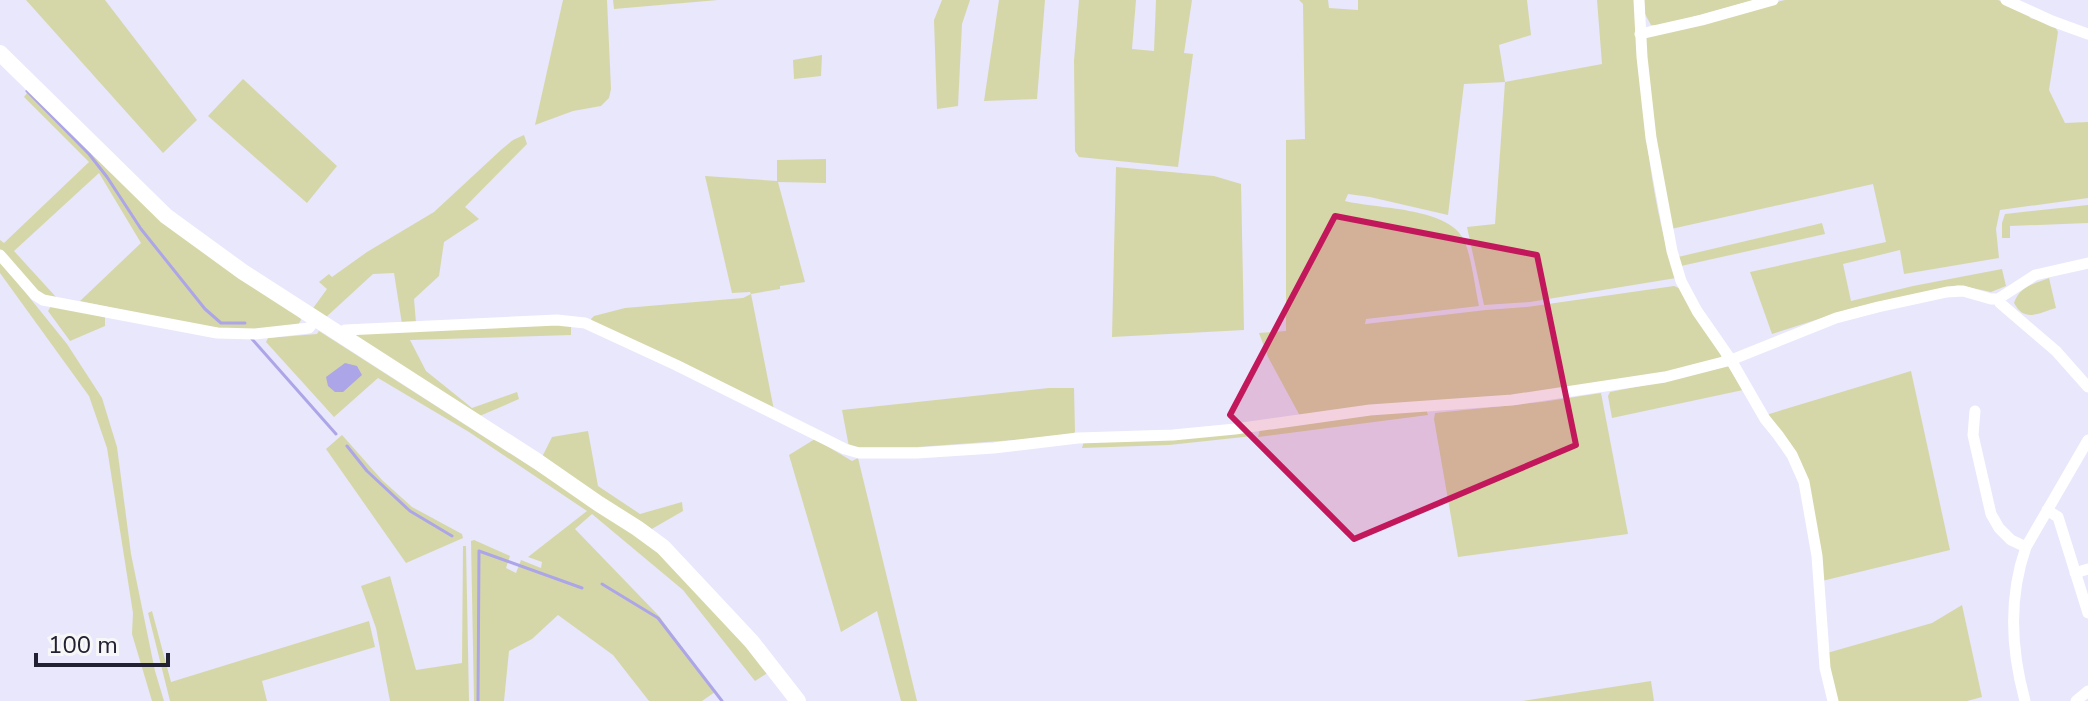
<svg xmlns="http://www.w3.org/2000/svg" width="2088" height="701" font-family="'Nunito Sans',sans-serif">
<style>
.green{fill:#d6d7a8}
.water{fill:#aca5e8}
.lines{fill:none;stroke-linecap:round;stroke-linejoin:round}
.stream{stroke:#aca5e8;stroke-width:3}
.minor{stroke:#fff;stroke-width:11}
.secondary{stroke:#fff;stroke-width:16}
.marked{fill:#c2185b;fill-opacity:0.2;stroke:#c2185b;stroke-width:6;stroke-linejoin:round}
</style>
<rect width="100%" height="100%" fill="#e8e7fc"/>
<!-- green -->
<path class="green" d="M26,0H105L197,120L163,153Z
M563,0H607L611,89L609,98L601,106L573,111L535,125Z
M613,0H718L614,9Z
M942,0H970L962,24L958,106L937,109L934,20Z
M999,0H1045L1037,99L984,101Z
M1079,0H1136L1132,49L1154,51L1156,0H1192L1184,53L1193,54L1178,167L1079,157L1075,151L1074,61Z
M1299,0H1328L1329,8L1358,10V0H1527L1531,35L1499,45L1505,82L1602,64L1597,0H1636C1642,93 1646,189 1676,278L1530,302L1484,305L1467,227L1495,224L1505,82L1464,84L1448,215L1370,197L1348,194L1345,201C1377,209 1445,207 1463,238C1471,253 1475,288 1479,306L1366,319L1365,324L1486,310L1527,307L1674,286L1681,289L1721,355V358L1658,375L1497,398L1300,416L1268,357L1259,333L1286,331V140L1305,139L1303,4Z
M1644,0H1754L1663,25H1651L1645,14Z
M1785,0H1998L2029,14L2030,18L2054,25L2058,32L2049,90L2065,123L2088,122V198L2000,210L1996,229L1999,258L1904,274L1900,250L1843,264L1851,301L1913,286L2002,269L2006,286L1991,292L1958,285L1853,308L1772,334L1750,272L1886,242L1873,184L1671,229L1649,93L1644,42L1648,36Z
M822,55L821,76L794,79L793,60Z
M243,79L337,166L307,203L208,116Z
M30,89L106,165L300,316L301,320L298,325L261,330L205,327L80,301L141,243L99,173L14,251L56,297C38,299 13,267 0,254V240L4,243L89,162L24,97Z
M524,135L527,144L465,207L479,219L444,242L439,276L414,299L416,323L402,324L394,273L373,274L324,319L311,311L327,289L319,282L329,274L332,277L367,252L434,212L502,149L513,140Z
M826,159V183L778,182L805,282L780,286V289L751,294L774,410L592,322L591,319L594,316L625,308L743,298L751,294L750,292L732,293L705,176L777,181V160Z
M1116,167L1214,176L1241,184L1244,330L1112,337Z
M2088,205V223L2010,226V238H2002V223L2005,214Z
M1822,223L1825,234L1681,266L1678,257Z
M0,261L67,344L102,398L117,447L131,554L155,671L164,701H152L132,634L133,613L107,448L89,396L0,273Z
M2049,278L2056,308C2038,313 2025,323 2014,303C2020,286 2034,284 2049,278Z
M51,306L105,317V326L70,341L48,311Z
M552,324L571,326V335L410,340L426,371L472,408L517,392L519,399L475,418L349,331Z
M319,331L642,538L684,576L769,672L755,681L683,590L592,514L575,529L659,616L715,692L702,701H649L613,655L558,615L532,639L509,651L504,701H474L471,541L474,540L510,556L506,568L516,573L521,560L541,568L542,562L528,557L587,511L469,432L378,378L334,417L266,342L268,338L317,334Z
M1728,366L1743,390L1612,418L1608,396L1610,392L1671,380Z
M1911,371L1950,550L1822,581L1812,502L1766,415Z
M1049,388H1074L1075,432L1071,436L918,447H849L842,410Z
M1601,393L1628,534L1458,557L1434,419L1435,413L1542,402Z
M1426,409L1428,415L1258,437L1260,429L1369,413Z
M1252,430L1253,436L1169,445L1082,448L1084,441Z
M588,431L598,486L640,514L682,502L683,511L650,530L541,459L552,437Z
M342,435L382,480L412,507L462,534L463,538L406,563L326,449Z
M815,439L852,461L858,458L917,701H901L877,611L841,632L789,455Z
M463,546H466L469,701H390L376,628L361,586L390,576L416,670L462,663Z
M1962,605L1982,697L1967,701H1837L1827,653L1932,623Z
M152,611L171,682L369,621L375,647L262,681L267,701H170L148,613Z
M1651,681L1654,701H1522Z"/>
<!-- water -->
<path class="water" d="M345,363L357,366L362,375L343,392H335L328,386L326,377Z"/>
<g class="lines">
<!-- stream -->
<path class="stream" d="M27,91L89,154L107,177L141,229L205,309L221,323H245
M252,339L336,434
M347,446L367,471L410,511L452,536
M602,584L658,618L722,701
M478,701L479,551L582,588"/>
<!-- minor -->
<path class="minor" d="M1639,0L1642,57L1651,138L1672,251L1681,281L1697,311L1731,360L1765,419L1778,435L1792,455L1804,482L1817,556L1825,668L1833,701
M2006,0L2052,21L2088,34
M1640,34L1702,20L1773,0
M0,255L35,295L43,300L217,333L255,334L309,328L315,320
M1998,299L2000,303L2056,351L2088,387
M339,335L345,330L557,320L585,323L676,365L845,449L859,453H917L994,448L1078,438L1173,435L1235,429L1370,410L1512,400L1665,377L1731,360L1836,318L1878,307L1947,292L1963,291L1991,299H1998L2035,275L2088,263
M1975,411L1973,435L1991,514L1999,528L2011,540L2026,547
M2047,510L2058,517L2088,613
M2075,573L2088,569
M2025,701C2011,650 2008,598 2026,547L2088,440
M2076,701L2088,691"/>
<!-- secondary -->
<path class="secondary" d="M0,53L166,216L243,272L537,461L599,504L637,528L663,547L752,642L798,701"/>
</g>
<!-- marked area -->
<path class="marked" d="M1335,216L1537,255L1576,445L1354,539L1230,415Z"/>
<!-- scale -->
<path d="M36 653v12h132v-12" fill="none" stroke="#222133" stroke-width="4"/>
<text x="48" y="653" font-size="24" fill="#222133" stroke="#f7f7f7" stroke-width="6" paint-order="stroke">100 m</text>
</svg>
